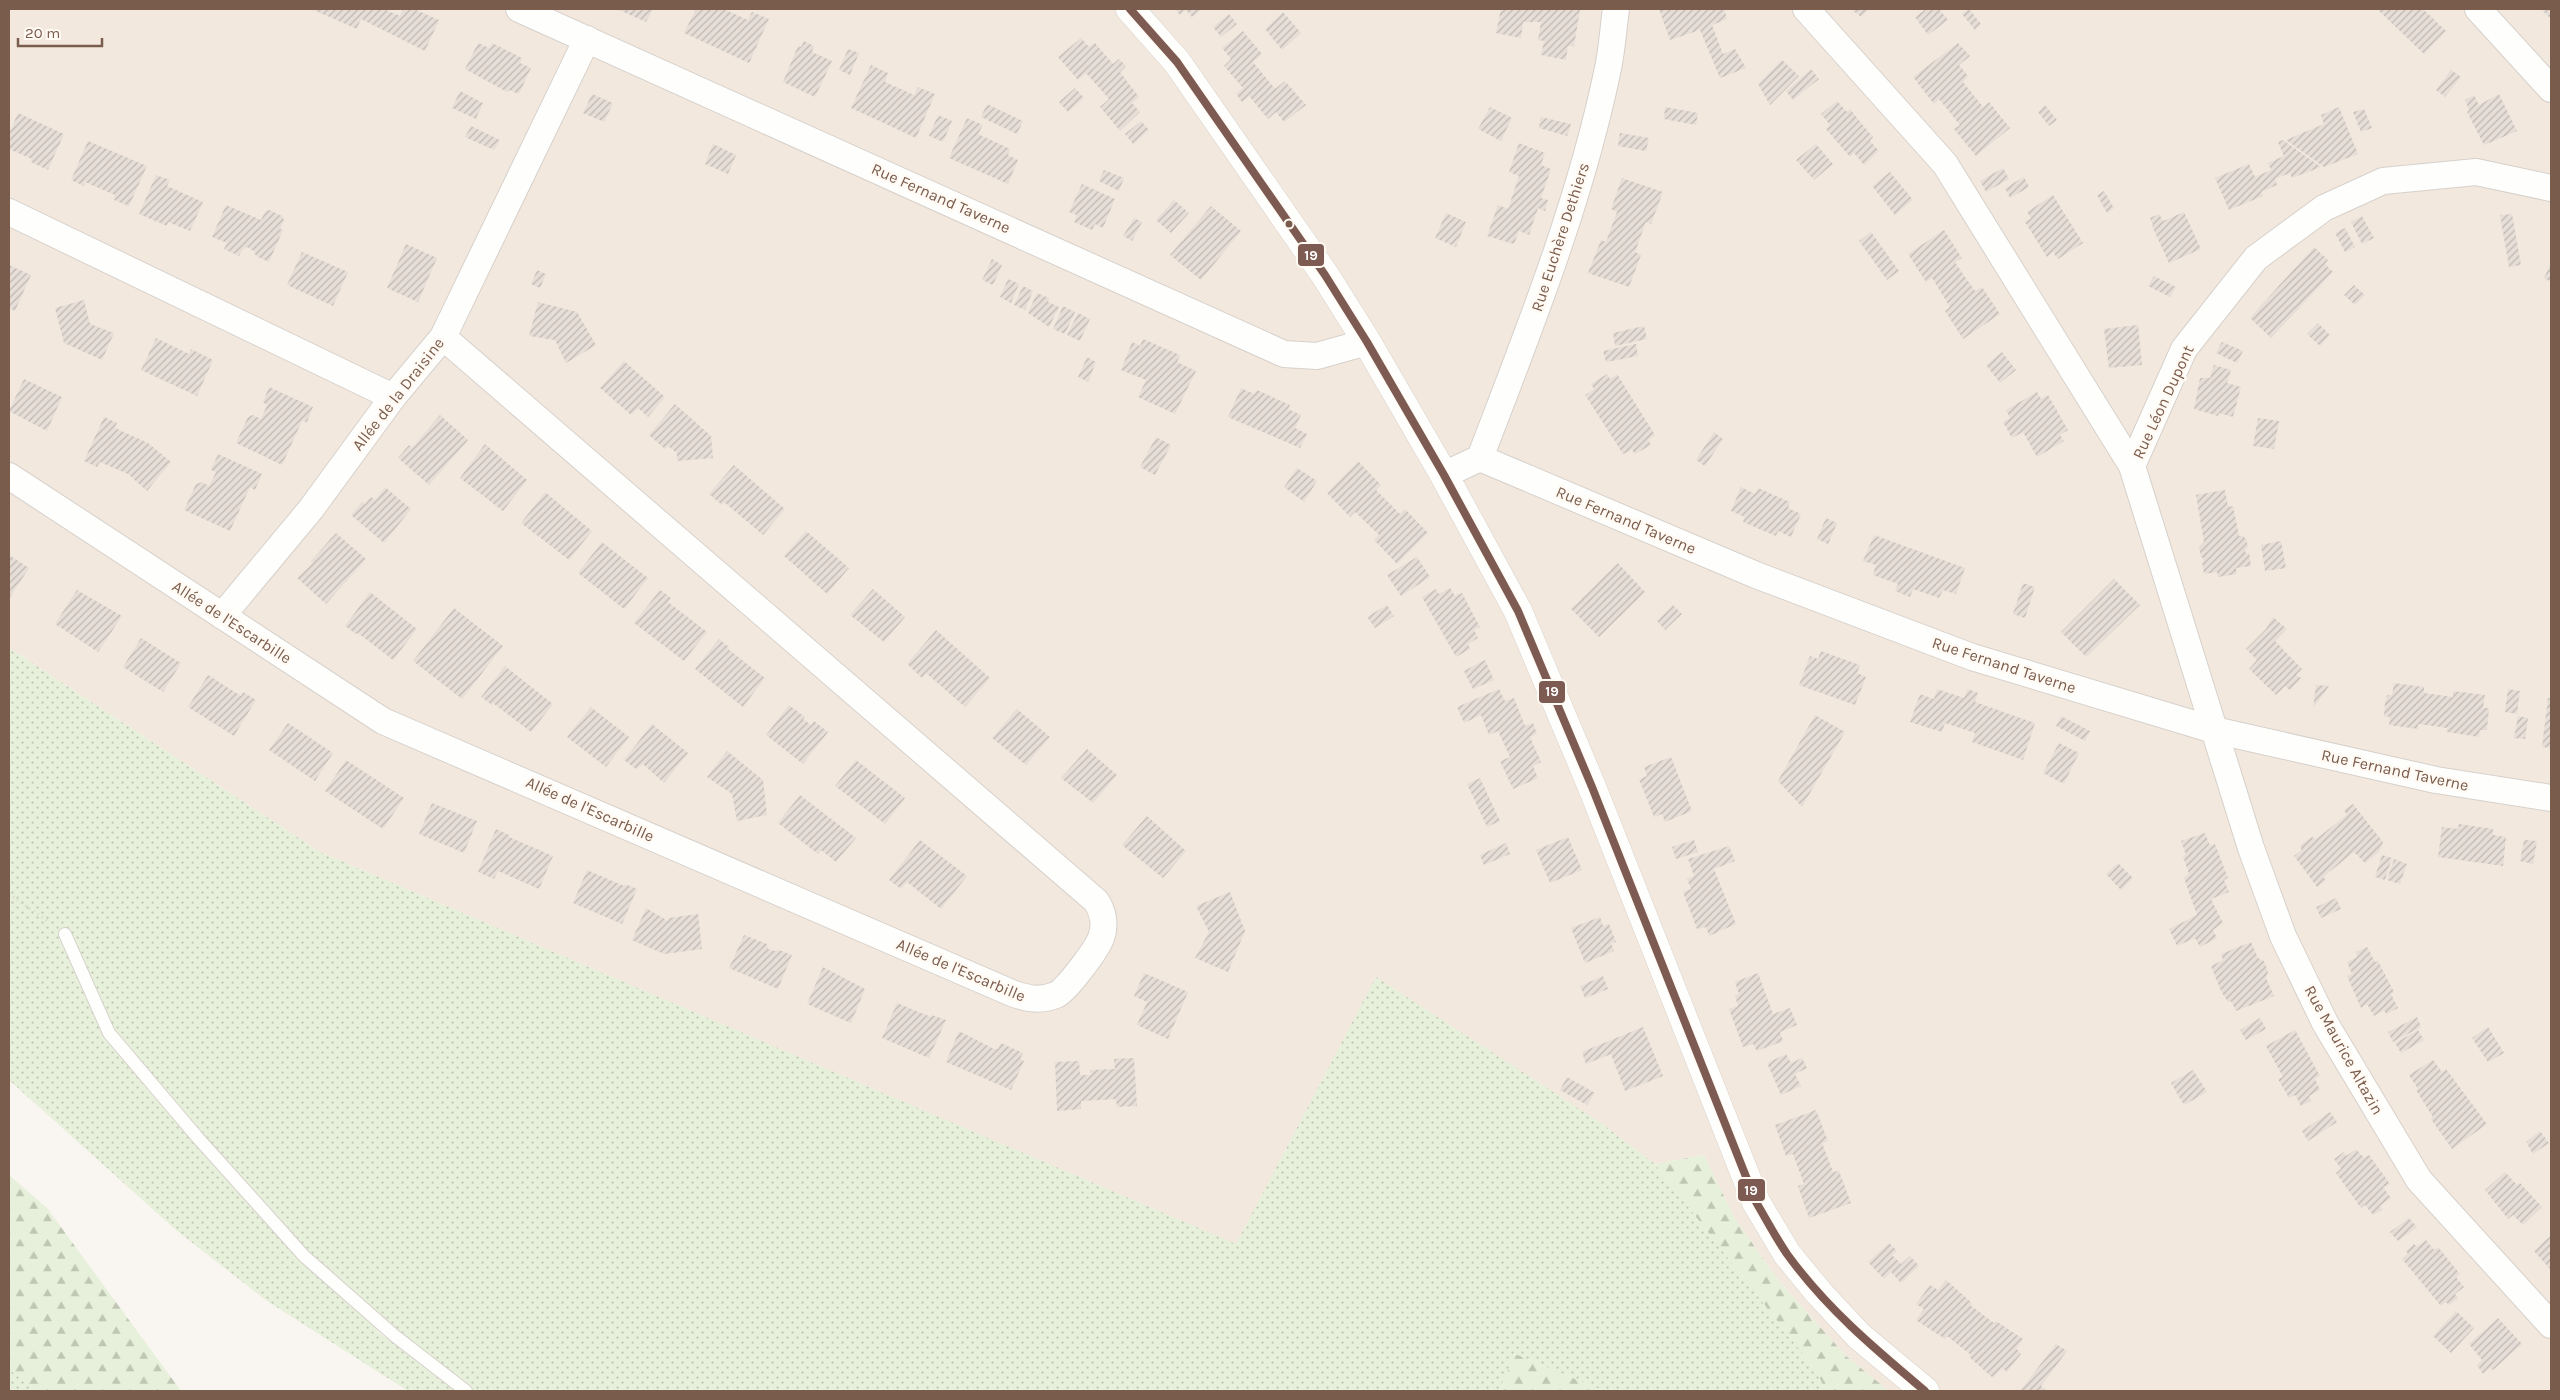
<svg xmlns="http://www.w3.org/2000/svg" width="2560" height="1400" font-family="Karla,sans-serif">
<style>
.residential{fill:#f2e8de}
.grass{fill:url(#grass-dots)}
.forest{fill:url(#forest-firs)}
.building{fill:url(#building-hatch)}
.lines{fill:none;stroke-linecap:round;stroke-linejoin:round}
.lane-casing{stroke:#d7d1cb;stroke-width:14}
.street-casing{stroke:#d7d1cb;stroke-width:28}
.secondary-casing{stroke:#d9d2cb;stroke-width:29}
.path{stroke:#dcd5d0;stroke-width:3;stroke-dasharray:1 4;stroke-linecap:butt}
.lane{stroke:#fefefd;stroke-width:12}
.street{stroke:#fefefd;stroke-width:26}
.secondary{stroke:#fefefd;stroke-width:28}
.bus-1-casing{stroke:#fffaf3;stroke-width:11}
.bus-1{stroke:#7d5a52;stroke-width:8}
.bus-dot{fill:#7a5c4d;stroke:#fffaf3;stroke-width:2}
.labels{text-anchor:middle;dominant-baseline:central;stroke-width:5;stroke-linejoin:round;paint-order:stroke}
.street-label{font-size:16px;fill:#7a5c4d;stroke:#fffaf3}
.line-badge{stroke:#fffaf3;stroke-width:2}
.badge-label{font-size:14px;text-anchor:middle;font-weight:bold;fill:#fff}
</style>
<defs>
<pattern id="grass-dots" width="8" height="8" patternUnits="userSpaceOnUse" patternTransform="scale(1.25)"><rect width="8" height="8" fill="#e7f0db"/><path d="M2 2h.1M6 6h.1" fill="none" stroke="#c0c6b4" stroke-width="1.8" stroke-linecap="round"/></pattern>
<pattern id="forest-firs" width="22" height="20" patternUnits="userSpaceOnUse" patternTransform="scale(1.25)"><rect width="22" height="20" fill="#e7f0db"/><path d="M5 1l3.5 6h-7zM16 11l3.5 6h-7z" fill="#c0c6b4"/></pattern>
<pattern id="building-hatch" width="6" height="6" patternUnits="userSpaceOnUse" patternTransform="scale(1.25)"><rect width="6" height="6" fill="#e6ded7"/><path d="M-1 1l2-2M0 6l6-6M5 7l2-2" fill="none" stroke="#bfb7b1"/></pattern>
</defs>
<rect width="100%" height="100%" fill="#f9f5f0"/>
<!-- residential -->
<path class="residential" d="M9,9H2551V1391H1889L1846,1356L1778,1280L1734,1217L1704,1155L1655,1164L1601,1123L1236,1245L320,852L9,648Z"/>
<!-- grass -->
<path class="grass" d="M9,648L320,852L1236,1244L1376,977L1601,1123L1655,1164L1807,1359L1828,1391H1604L1515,1354L1499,1391H475L386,1324L377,1331L458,1391H408L267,1301L176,1230L9,1080Z
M9,1369L36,1391H9Z"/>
<!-- forest -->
<path class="forest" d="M1704,1155L1734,1217L1778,1280L1846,1356L1889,1391H1828L1807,1359L1655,1164Z
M9,1175L47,1208L181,1391H36L9,1369Z
M1515,1354L1604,1391H1499Z"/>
<!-- building -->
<path class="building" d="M311,9H384L400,16L403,9H414L439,20L425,51L361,19L357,29Z
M617,9H653L646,22Z
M696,9H723L748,20L752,12L769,19L749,63L684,33Z
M1175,9H1202L1192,17L1186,10L1180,15Z
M1501,9L1580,10L1574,46H1568L1566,60L1541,55L1544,41L1538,40L1541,22H1523L1521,38L1496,33Z
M1659,9H1724L1727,19L1712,25L1723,54L1735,49L1746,68L1720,78L1700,30L1670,40Z
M1851,9H1869L1861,17Z
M1926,9H1939L1948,20L1928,35L1915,17Z
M1969,9L1981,24L1975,30L1962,14Z
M2377,9H2423L2446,31L2424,54Z
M2541,9H2551V19Z
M1283,12L1301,33L1282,50L1265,29Z
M1229,14L1237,24L1221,37L1213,27Z
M1243,31L1262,54L1253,62L1275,89L1285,81L1306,105L1284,122L1276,112L1268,119L1249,96L1242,102L1236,94L1243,88L1224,66L1231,59L1222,48Z
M1081,38L1089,47L1095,43L1113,64L1119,59L1126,66L1120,72L1139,97L1132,103L1140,112L1120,131L1100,107L1109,99L1086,73L1078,80L1058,57Z
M804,41L814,46L812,52L832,61L815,97L783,82L798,46L801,47Z
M478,43L489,48L492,43L522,58L520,63L531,68L519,94L509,90L507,92L465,69Z
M1958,43L1970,56L1959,65L1968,76L1963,82L1983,107L1989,102L2010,128L1976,156L1954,129L1960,125L1939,99L1934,104L1913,77Z
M848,49L859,53L850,75L839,70Z
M1782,60L1799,76L1770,105L1758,84Z
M871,65L888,73L885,82L914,95L918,87L935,94L916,138L851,108Z
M1811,69L1819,79L1793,100L1786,91Z
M2451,70L2461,77L2445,97L2436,90Z
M1075,88L1084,98L1068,112L1059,102Z
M460,91L483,103L476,119L452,108Z
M592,94L613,103L604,122L583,113Z
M2499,94L2517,131L2484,145L2467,112L2469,110L2465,100L2474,95L2479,105Z
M1837,101L1847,112L1850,109L1861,123L1873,137L1870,141L1879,151L1864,165L1854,153L1850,157L1826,129L1830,125L1821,114Z
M987,104L1023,121L1017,134L981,117Z
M2045,105L2057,120L2049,126L2038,112Z
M1490,107L1512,118L1501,141L1478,129Z
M1665,107L1698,113L1696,125L1664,119Z
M2339,107L2358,154L2324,167L2286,140L2324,124L2321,115Z
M2364,109L2372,128L2361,132L2353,112Z
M18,113L64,134L48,170L31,162L32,159L9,149V134Z
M938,115L952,121L943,142L929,136Z
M1541,117L1571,124L1567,136L1539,128Z
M967,118L983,125L978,134L1010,149L1008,155L1018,160L1008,184L949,158Z
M1141,121L1149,130L1133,144L1125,134Z
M471,126L500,140L494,150L465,137Z
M1620,133L1649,138L1646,151L1618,146Z
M2283,140L2321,167L2292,178L2290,173L2275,179L2277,185L2261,192L2263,196L2229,210L2215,178L2249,164L2255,177L2271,170L2268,163L2284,156L2278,142Z
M88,141L147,166L129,206L114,200L115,195L85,182L84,186L71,180Z
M1519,143L1545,153L1541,165L1551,169L1541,198L1548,200L1545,211L1538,208L1529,235L1519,231L1514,244L1487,236L1498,205L1508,209L1519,176L1509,172Z
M713,144L736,155L728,174L705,164Z
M1816,144L1833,164L1814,180L1796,160Z
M2003,168L2009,179L1986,192L1980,181Z
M1104,170L1124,178L1119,191L1099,181Z
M1890,172L1913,200L1895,215L1872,186Z
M156,175L170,180L167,186L203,202L190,231L168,222L167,226L139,214Z
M2024,177L2029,187L2010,198L2005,188Z
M1622,178L1663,192L1651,224L1646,222L1635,252L1641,255L1629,287L1588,273L1601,240L1606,242L1617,212L1611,209Z
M1082,184L1115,199L1103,228L1095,224L1092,230L1074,222L1077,215L1069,212Z
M2104,191L2114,208L2107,213L2097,195Z
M2053,195L2083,243L2058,259L2053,252L2047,257L2025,222L2031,218L2027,212Z
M1174,200L1189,213L1171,233L1156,220Z
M226,205L261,220L265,212L269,210L282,216L284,220L280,229L283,230L269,262L256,256L254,251L247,247L242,250L239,256L224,249L227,243L212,237Z
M1211,206L1241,231L1201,280L1170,255Z
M2184,212L2201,249L2169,263L2152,226L2153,225L2150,218L2159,214L2163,221Z
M1446,213L1466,222L1456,247L1435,238Z
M2512,214L2521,265L2509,267L2500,215Z
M2362,216L2374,238L2362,244L2351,222Z
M1134,218L1142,222L1132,241L1123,236Z
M2345,228L2355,247L2345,252L2335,233Z
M1944,230L1962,258L1955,262L1965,277L1975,291L1982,287L2000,314L1963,339L1945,311L1950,307L1932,278L1926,282L1908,254Z
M1871,232L1899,271L1887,280L1859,241Z
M406,244L437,258L418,302L387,288Z
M2314,247L2328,260L2325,264L2333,272L2271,338L2250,318Z
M302,252L348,272L333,306L287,285Z
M992,259L1002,265L993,285L982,280Z
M2551,263V282L2544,278Z
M9,265L31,275L15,311L9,308Z
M537,270L546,274L540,288L531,284Z
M2154,276L2176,287L2170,297L2148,286Z
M1008,279L1019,284L1011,303L1000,297Z
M2354,285L2365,295L2355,305L2344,295Z
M1023,286L1033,291L1025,310L1014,305Z
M1037,293L1049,298L1048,302L1059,307L1049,327L1028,313Z
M84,300L90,324L114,333L102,360L64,343L55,308Z
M538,302L577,312L596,345L566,363L555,340L529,336Z
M1063,306L1075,312L1065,334L1053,329Z
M1078,313L1090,319L1080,341L1067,335Z
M2318,323L2330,335L2320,346L2307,334Z
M2138,325L2142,365L2109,368L2104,329Z
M1644,326L1647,339L1615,346L1613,333Z
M156,338L189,354L191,349L213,360L197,396L141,370Z
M1143,339L1180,355L1177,362L1196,371L1175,414L1138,397L1146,380L1121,370L1132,342L1140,346Z
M2222,342L2243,351L2237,363L2216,353Z
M1636,344L1638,356L1606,362L1603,351Z
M2002,352L2016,370L2000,383L1986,365Z
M1087,357L1096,362L1088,382L1078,377Z
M624,361L665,397L648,417L638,408L631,415L600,388Z
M2214,365L2231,370L2227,383L2241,387L2233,417L2219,413L2218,416L2194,409L2200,378H2210Z
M1607,374L1610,379L1617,374L1655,435L1648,440L1651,445L1635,454L1632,450L1623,454L1585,395L1594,389L1591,384Z
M24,379L62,397L47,431L9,411Z
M269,387L313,407L307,422L302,421L282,465L236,443L248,417L253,415L261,419L267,405L263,402Z
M1241,388L1254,394L1257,390L1290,405L1288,409L1301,415L1295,428L1307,434L1300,448L1228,417Z
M2037,392L2041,399L2048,395L2068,430L2060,435L2064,441L2037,457L2023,432L2012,438L2003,422L2010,418L2006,410Z
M675,404L711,436L713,458L677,461V453L668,446L665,449L649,435Z
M440,415L468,440L429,485L398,458L409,445L412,448Z
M104,417L117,423L115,428L148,443L171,462L147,491L128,474L100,462L97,467L84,461Z
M2258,418L2279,421L2274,449L2253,446Z
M1714,432L1723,439L1705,466L1696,460Z
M1156,437L1171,445L1155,475L1140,467Z
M485,444L527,480L503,511L460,478Z
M218,454L262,474L255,490L250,487L230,531L184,510L196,484L202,482L209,486L216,472L211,470Z
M1358,461L1381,485L1376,490L1400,514L1405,509L1428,533L1397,564L1374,540L1379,535L1355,512L1350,517L1327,493Z
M734,465L785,509L763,535L724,502L722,505L709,494Z
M1297,468L1317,481L1304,502L1284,487Z
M385,487L411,509L384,543L351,515L362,502L365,504L371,497L375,500Z
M1741,487L1755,494L1758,488L1790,502L1788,508L1801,514L1791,537L1778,531L1776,536L1743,522L1745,517L1731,511Z
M2225,490L2228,507L2233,506L2239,536H2243L2246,539L2248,547L2245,550L2246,554L2249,553L2251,566L2236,568L2237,574L2218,577L2217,572L2204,574L2202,562H2204L2203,558L2201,557L2199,547L2204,542L2196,495Z
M545,492L592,531L569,560L521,523Z
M1826,518L1837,523L1828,544L1817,539Z
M806,531L849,568L827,594L784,556Z
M336,533L366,559L326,604L297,578L313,563L311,561Z
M1874,535L1965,568L1956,594L1943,590L1939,598L1913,589L1910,597L1895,591L1898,584L1873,575L1876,565L1863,561Z
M2281,541L2286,568L2265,571L2261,545Z
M602,542L648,578L624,609L578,573Z
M9,555L29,568L9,599Z
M1417,557L1430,577L1401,596L1387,575Z
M1618,563L1645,592L1599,637L1571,609Z
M2114,579L2140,605L2086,657L2061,632Z
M2023,583L2035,587L2025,618L2013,614Z
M1450,588L1455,596L1462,593L1480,627L1474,630L1478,638L1468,644L1470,649L1456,657L1422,597L1436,589L1439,594Z
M873,589L905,617L884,642L850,615Z
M77,590L122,616L98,652L55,624Z
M660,590L671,598L668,602L707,632L684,661L634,623Z
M370,592L417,629L393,660L358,633L356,634L345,626Z
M1387,605L1394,616L1375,628L1367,617Z
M1673,605L1682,614L1665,630L1657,621Z
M454,608L503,646L462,699L413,661Z
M2273,617L2287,629L2275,641L2302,669L2296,675L2301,678L2290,690L2285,686L2276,695L2249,669L2257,660L2246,649L2266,629Z
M936,630L990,678L965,707L926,673L922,678L907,664Z
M141,638L181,663L163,692L123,667Z
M719,639L729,647L728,649L765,678L743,707L695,669Z
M1821,651L1860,665L1857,673L1866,677L1855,705L1799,685L1810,656L1818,659Z
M1485,660L1494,680L1473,689L1464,671Z
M505,666L553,704L531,732L493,703L492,705L481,697Z
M208,675L241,696L243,692L256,700L234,736L188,707Z
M2394,683L2424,687V693L2453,697V691L2485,695L2483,708H2489L2487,730H2480L2479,737L2447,732V728L2433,726L2418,724V729L2389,725L2390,717L2384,716L2385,703L2387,695H2392Z
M2316,685L2329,686L2313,708Z
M1499,689L1505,701L1514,698L1525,726L1533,723L1537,734L1530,737L1541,762L1533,766L1538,778L1513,789L1500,761L1510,757L1498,731L1489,735L1481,715L1464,723L1457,707Z
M1937,689L1964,698L1968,689L1978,693L1975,702L2035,723L2023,760L1972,742L1975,733L1945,723L1942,732L1910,722L1920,694L1934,699Z
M2508,689L2520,691L2517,714L2505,712Z
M2548,698H2551V748L2542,747Z
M789,705L805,717L803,719L811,725L814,721L828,732L803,764L766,735Z
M591,707L629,737L606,767L567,737Z
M1017,709L1050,737L1026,765L992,738Z
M1815,715L1845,732L1802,807L1778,781Z
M2061,716L2090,731L2085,741L2056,726Z
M2518,716L2528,718L2525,739L2514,738Z
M288,723L333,753L315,781L269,750Z
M652,724L688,753L664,783L643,764L636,769L624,760Z
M2059,743L2079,753L2064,784L2043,773Z
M1087,749L1117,775L1093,803L1061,778Z
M727,751L763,780L767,815L737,821L732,794L707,777Z
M1671,757L1692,811L1665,822L1662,814L1654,817L1639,779L1647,776L1644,767Z
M346,760L404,798L383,829L325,791Z
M856,760L905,798L885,824L835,786Z
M1480,778L1500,821L1487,827L1467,784Z
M800,795L856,838L836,862L821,850L818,854L778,823Z
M432,803L477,821L464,853L419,834Z
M2353,804L2383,842L2379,852L2365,863L2354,852L2323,877L2326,880L2317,887L2294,856L2301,851V845L2312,837L2316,839L2347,815L2344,810Z
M1147,816L1186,851L1163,878L1122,845Z
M2459,824L2493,829V835L2506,837L2503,866L2438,857L2442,827L2458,829Z
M496,829L509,835V837L553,856L539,889L498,871L494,879L478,872Z
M2205,833L2210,846L2215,844L2228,878L2224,880L2229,892L2211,899L2223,923L2213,930L2217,938L2200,947L2195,938L2177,946L2169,929L2197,915L2184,878L2189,874L2183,856L2186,855L2181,841Z
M1568,837L1582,870L1550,883L1536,850Z
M920,840L967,876L941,909L907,882L901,889L889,880Z
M1694,840L1698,852L1676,859L1672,847Z
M2524,840L2537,841L2533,864L2520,861Z
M1506,843L1510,854L1484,865L1480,855Z
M1729,846L1735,861L1714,869L1736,924L1709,936L1706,927L1697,929L1683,892L1691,889L1687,879L1694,876L1688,859Z
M2382,855L2392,858L2385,880L2375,877Z
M2394,859L2407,864L2400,884L2387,880Z
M2118,863L2133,878L2121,890L2106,874Z
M587,870L624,886L625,884L637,889L622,924L573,903Z
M1230,892L1245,931L1228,972L1195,958L1209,932L1196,906Z
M2336,898L2341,909L2321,918L2316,907Z
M646,908L668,921L669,918L698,914L702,949L664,954L632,940Z
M1600,917L1603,926L1609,924L1616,942L1611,943L1614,951L1585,963L1571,928Z
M744,935L767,944L768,949L774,951L779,950L792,955L778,989L729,968Z
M2251,942L2258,958L2264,961L2268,972L2266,978L2274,996L2236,1011L2231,1001L2228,1002L2221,991L2211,966L2223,960L2221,954Z
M2367,947L2375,962L2378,961L2394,992L2391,994L2398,1008L2386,1014L2384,1010L2374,1016L2367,1004L2361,1008L2347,976L2352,974L2347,962L2357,957L2356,952Z
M823,967L865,989L851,1023L807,1004Z
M1144,973L1188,992L1168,1039L1137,1025L1147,1002L1134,996Z
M1758,973L1773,1014L1790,1008L1797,1025L1780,1032L1783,1041L1757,1051L1753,1044L1743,1047L1729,1009L1738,1006L1735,996L1739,994L1735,982Z
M1603,976L1608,989L1585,998L1580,986Z
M897,1003L931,1017L932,1015L946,1020L929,1058L882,1038Z
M2417,1017L2421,1027L2393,1042L2388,1032Z
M2260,1018L2266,1029L2246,1040L2240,1030Z
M1643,1027L1663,1076L1625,1091L1611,1054L1586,1064L1582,1052Z
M2488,1027L2504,1053L2488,1062L2472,1038Z
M2295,1030L2320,1076L2315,1079L2320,1090L2309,1096L2311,1101L2301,1106L2295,1095L2289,1098L2278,1079L2283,1077L2266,1046Z
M2418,1030L2424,1040L2401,1053L2395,1043Z
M959,1031L994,1049H998L1001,1043L1023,1053L1020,1059L1024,1061L1011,1090L946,1062Z
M1786,1054L1791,1063L1802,1058L1807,1068L1795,1074L1801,1086L1781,1095L1767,1063Z
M1134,1058L1137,1106L1117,1107L1116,1099L1081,1101V1109L1057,1111L1055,1062L1079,1061L1080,1075H1091L1090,1070L1115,1069L1114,1059Z
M2433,1060L2442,1072L2446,1069L2487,1124L2452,1149L2431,1119L2433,1117L2416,1090L2418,1089L2409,1075Z
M2193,1070L2207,1092L2184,1105L2171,1083Z
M1567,1077L1595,1093L1587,1105L1560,1090Z
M1816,1110L1828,1141L1822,1143L1833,1172L1839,1171L1851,1203L1809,1218L1798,1186L1804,1184L1793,1154L1786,1156L1775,1125Z
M2330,1112L2337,1122L2308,1141L2302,1131Z
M2540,1131L2549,1143L2533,1154L2526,1142Z
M2356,1149L2364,1158L2369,1155L2390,1184L2383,1187L2391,1198L2380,1206L2382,1210L2373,1215L2365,1205L2361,1208L2336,1173L2341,1169L2334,1159L2344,1152L2346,1156Z
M2505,1172L2517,1185L2520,1183L2542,1207L2523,1225L2513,1215L2508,1219L2485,1190Z
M2409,1218L2417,1227L2398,1241L2390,1232Z
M2551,1235V1270L2534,1251Z
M2426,1240L2434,1250L2438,1247L2460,1274L2456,1277L2464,1287L2455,1294L2458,1298L2449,1305L2446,1302L2441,1306L2402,1259L2408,1254L2406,1251L2414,1244L2417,1247Z
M1889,1243L1897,1251L1892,1255L1901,1264L1910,1256L1919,1266L1901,1283L1891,1272L1884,1279L1868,1262Z
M1946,1280L1972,1303L1970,1305L1994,1323L1996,1321L2023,1339L2016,1348L2021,1354L2007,1372L2002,1368L1993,1378L1969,1357L1971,1355L1947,1336L1945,1339L1916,1320L1924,1309L1916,1304L1930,1285L1938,1290Z
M2456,1311L2474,1328L2451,1353L2433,1336Z
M2498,1318L2522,1344L2493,1370L2490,1368L2483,1374L2477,1365L2482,1360L2469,1344Z
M2056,1344L2067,1351L2041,1386L2047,1391H2020Z"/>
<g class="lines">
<defs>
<path id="lane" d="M65,934L109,1033L198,1138L304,1256L395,1336L466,1391"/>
<path id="street" d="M519,9L1284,354L1317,356L1367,342
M1806,9L1945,164L2132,466L2251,848L2283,936L2325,1023L2419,1180L2551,1325
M2478,9L2551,89
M9,212L393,397
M1480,458L1756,575L1972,657L2214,730L2436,780L2551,798
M1480,458C1528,332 1579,206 1607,73C1612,52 1613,30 1616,9
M2132,466L2184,349L2256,258L2324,208L2383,181L2476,172L2551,188
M1444,475L1480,458
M9,476L383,721L1014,994C1030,999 1040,1001 1056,995C1066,991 1097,949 1101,938C1106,925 1103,911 1096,901L443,337
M222,616L311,509L393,397L443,337L587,39"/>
<path id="secondary" d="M1130,9L1177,62L1325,275L1367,342L1444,475L1518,611L1592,787L1756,1202L1787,1254L1819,1293L1859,1336L1925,1391"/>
</defs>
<!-- lane casing -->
<use href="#lane" class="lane-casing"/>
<!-- street casing -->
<use href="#street" class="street-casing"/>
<!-- secondary casing -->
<use href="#secondary" class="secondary-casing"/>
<!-- path -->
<path class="path" d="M9,894L49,922"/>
<!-- lane -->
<use href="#lane" class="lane"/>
<!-- street -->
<use href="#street" class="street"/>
<!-- secondary -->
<use href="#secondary" class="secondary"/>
<defs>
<path id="bus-1" d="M1130,9L1177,62L1325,275L1367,342L1444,475L1518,611L1592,787L1756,1202C1766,1219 1776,1238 1787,1254C1826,1308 1875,1349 1925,1391"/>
</defs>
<!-- bus-1 casing -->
<use href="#bus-1" class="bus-1-casing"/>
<!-- bus-1 -->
<use href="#bus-1" class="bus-1"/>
</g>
<!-- markers -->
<circle class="bus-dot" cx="1289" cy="224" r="4.5"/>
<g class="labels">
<!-- street labels -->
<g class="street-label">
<text transform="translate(941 198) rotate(24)">Rue Fernand Taverne</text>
<text transform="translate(1560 237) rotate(-72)">Rue Euchère Dethiers</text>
<text transform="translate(398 394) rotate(-52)">Allée de la Draisine</text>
<text transform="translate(2163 402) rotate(-65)">Rue Léon Dupont</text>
<text transform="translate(1626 520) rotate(23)">Rue Fernand Taverne</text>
<text transform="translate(232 622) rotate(33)">Allée de l'Escarbille</text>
<text transform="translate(2004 665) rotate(18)">Rue Fernand Taverne</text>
<text transform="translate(2395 770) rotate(12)">Rue Fernand Taverne</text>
<text transform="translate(590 809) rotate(24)">Allée de l'Escarbille</text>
<text transform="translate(961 970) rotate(23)">Allée de l'Escarbille</text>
<text transform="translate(2344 1050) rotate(61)">Rue Maurice Altazin</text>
</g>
</g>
<g class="line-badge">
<rect x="1297" y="243" width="28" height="24" rx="5" fill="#7d5a52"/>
<rect x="1538" y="680" width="28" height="24" rx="5" fill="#7d5a52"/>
<rect x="1737" y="1178" width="29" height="24" rx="5" fill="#7d5a52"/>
</g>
<g class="badge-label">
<text x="1311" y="260">19</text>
<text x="1552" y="696">19</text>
<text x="1751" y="1195">19</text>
</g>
<!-- border -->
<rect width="2560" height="1400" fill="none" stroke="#7a5c4d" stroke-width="20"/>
<!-- scale -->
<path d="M18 38v8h84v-8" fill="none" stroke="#7a5c4d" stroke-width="2.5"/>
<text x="25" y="38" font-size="15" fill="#7a5c4d" stroke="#fffaf3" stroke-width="4" paint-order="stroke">20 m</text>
</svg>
